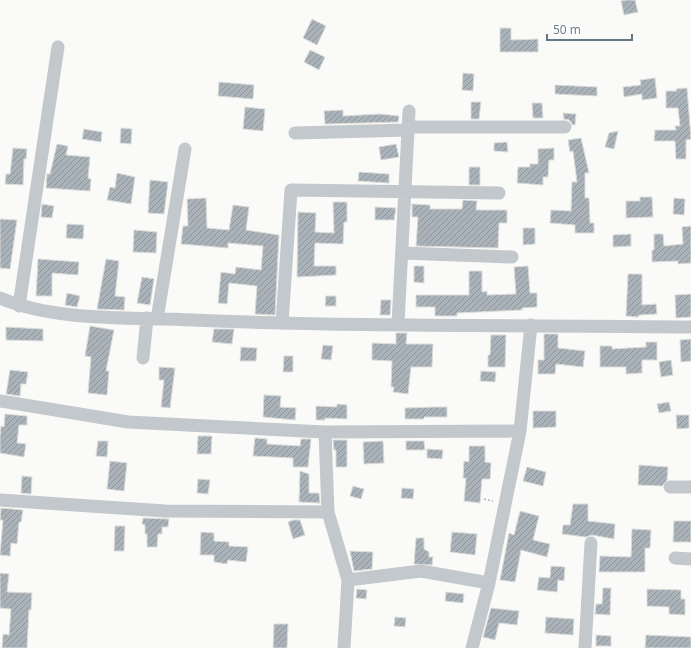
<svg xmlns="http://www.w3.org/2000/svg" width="691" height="648" font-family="'Open Sans',sans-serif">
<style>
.building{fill:url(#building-hatch);stroke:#dcdcda}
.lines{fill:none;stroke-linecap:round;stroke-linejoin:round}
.path{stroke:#bbbfc2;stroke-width:2;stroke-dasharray:2 2;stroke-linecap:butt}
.minor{stroke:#c3c8cc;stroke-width:13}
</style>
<defs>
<pattern id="building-hatch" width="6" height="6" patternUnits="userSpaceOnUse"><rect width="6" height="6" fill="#aab3b9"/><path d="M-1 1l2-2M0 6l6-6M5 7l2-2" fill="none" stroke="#8e969c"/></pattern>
</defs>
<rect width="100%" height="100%" fill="#fafaf8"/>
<!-- building -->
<path class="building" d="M626,0H635L638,12L624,15L621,1Z
M312,19L326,26L317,45L303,38Z
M500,28H511V40L538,39V52H500Z
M310,50L325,57L319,70L304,62Z
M463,73L474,74L473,91L462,90Z
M655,78L657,98L642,100V94L624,97L623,87L641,85L640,80Z
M219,82L254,85L253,99L218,96Z
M555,85L597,87V96L555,94Z
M687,88L691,139L686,140V159H676L675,141H654L655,130H676L675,126H680L678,108H666V91H677L676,89Z
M471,102H481L479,119H471Z
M532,103H542L543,118H533Z
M245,107L265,109L263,131L243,129Z
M343,110V116L380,114L399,116L398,122L325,124L324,111Z
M563,113L576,114L575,125H573L569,120L564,119Z
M121,128L132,129L131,144L120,143Z
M84,129L102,132L101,142L82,139Z
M618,131L614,149L605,147L609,133Z
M581,138L589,173H585V198H589L590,223H594V233H575V225L550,223L551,210L571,211L572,182H577L573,151L570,152L568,140Z
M507,142L508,152L494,151V143Z
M57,144L68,146L66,155L90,157L88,178L91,179L90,191L46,188L47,174H50Z
M396,144L399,157L381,160L379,147Z
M13,148L27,149L26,159H24L23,185L5,184L6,174H10Z
M554,148V160H549L548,177H543V185L517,183L518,167H530V164H538V149Z
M469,167H480V185H469Z
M359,172L389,174V183L358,181Z
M117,173L135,177L131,204L107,200L110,187L115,188Z
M150,180L168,182L164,214L148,213Z
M640,197H652L653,217L626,218V201H640Z
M206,198L207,228L229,230L233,205L249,207L246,230L279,235L275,315L255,314L257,286L229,283L227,304L218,303L221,272L235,274L236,267L261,270L263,246L228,243V248L181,244L183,226H188L187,199Z
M674,198L685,199L684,215L673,214Z
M463,200L477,201L476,210H507V223H499L498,248L416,246L418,217H412V204L430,205V209H462Z
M333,202H347V222H344L343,244L315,243L314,266H336V275L297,277L298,212L316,213L315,232L334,233Z
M42,204L54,206L52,218L41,217Z
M375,207L396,208L394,220H375Z
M0,219L17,220L10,269L0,268Z
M67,224L84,225L83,239L66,238Z
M691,226V263L678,264V261L652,262V250H654V234H663L664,246L683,244L682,227Z
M523,228H535V244L523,245Z
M134,230L157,232L156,253L133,252Z
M631,234V246L613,247V235Z
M38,259L79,262L78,275L52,273V296H36Z
M106,259L119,261L115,296L125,297L124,310L97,309Z
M414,266H424V283L414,282Z
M528,266L530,293H537V307L522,308V310L457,313V316H435V307H416V295H469V271H482V292L487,291V295L516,294L514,267Z
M628,274H642V305L656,304L657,314L639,315L638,317L626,316Z
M142,277L154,279L150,305L137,303Z
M67,293L80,296L77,307L65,305Z
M691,294V317L676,318L675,295Z
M326,296H336V306H325Z
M381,300H391L390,315H380Z
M90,326L114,330L106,371H109L107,395L88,393L91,357L85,356Z
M6,327L43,329V341L6,340Z
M214,329H234L232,344L212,342Z
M396,333H407L406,344H433L432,367H411L408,394L393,392L394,387H391L392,361L372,360V343L396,344Z
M544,334H558V348L585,351L583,367L556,364L555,374H538V360H544Z
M491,335H506L505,367H488V355H490Z
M691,339V361L681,362L680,340Z
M646,342H657V360H642V373L626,374V367H600V346H612V349L646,347Z
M323,345L333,346L331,360L321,359Z
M241,347L257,348L256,361H240Z
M284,356H293V372H283Z
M671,360L673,375L661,377L659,362Z
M159,367L175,368L170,408L161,407L164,380H159Z
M10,370L28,372L26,384H21L20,396L6,394Z
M481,371L496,372L495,382L480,381Z
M264,395L281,396L280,407L296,408L295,420L263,417Z
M669,402L671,411L659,413L657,404Z
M337,404L347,405V419L325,418V420H316V406L337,407Z
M435,407H447V417H424V419H405V408Z
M533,411H556V427L533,428Z
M5,414L27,416V425H19L17,443L26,444L24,457L0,453V437L1,426L4,427Z
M676,415H689V428L677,429Z
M198,436H212L211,454H197Z
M255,438L267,439V444L300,446L301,439H311L308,467H293V458L253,456Z
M333,440H347V467H336V450H334Z
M98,441H108L107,457L96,456Z
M383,441L384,463L364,464L363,442Z
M406,441H424L425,450H406Z
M469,446H485V462L491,463L490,479H482L480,503L464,501L466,478H463L464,461L469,462Z
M427,449L443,450L442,459L427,458Z
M110,461L127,463L124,491L107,489Z
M639,465L668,467L667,480L662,486L638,485Z
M527,467L546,472L543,486L523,481Z
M300,471L309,474V493H319L320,503L299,502Z
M22,476L32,477L31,494L21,493Z
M198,479L210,480L208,494L197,493Z
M353,486L364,489L361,499L350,496Z
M402,488L414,489L413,499L401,498Z
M573,504H588V521L615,524L614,539L592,535L586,537L562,534L563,525H570Z
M1,508L23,510L21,522H19L17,544L11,543L10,556L0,555L3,520H0Z
M520,511L539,516L533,540L550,544L547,557L521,550L515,582L500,580L509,533L514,535Z
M143,518L169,519L168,527H162V534H158L157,547H147V534H145V525L142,524Z
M293,520H300L305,535L293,539L288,522Z
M674,521H691V542H673Z
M115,526H125L124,551H114Z
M632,529L651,530L650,548H645V572H599L600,556L631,557Z
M201,532L214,533V541L229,542V546L248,547L246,562L228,560L227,564L214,562V555H200Z
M452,532L477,534L475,555L450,552Z
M416,538H424V549L429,552V557H433L432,565L414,564Z
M350,551L373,552L372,569L354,571Z
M551,566L565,567L564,581L558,580L557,592L537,590L539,577L550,578Z
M0,573L9,574L7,592L32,593L31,610H29L27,648H2L3,634L9,635L11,609L0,608Z
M603,588H611L610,615L595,614L596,604H602Z
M357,589L367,590L366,599L356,598Z
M647,589L681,590V599H685V615L669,614V607L647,606Z
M446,592L464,594L463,603L445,601Z
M491,608L519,611L517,625L499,623L495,640L483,637Z
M395,617L406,618L405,627L394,626Z
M546,617L574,619L573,635L545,633Z
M274,624H288L287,648H273Z
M596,635L611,636V646H596Z
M646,635L691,637V648H645Z"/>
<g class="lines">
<!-- path -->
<path class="path" d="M484,499L493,501"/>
<!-- minor -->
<path class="minor" d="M408,127H565
M295,133L408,130
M402,253L512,257
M0,298C57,322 131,317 193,320C359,327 525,325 691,327
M19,306L58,47
M157,319L185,149
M282,323L291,190L499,193
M398,324L409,111
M143,358L147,318
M0,401L128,422L325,432L520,431
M670,487H691
M0,500L165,511L328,512L325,432
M328,512L348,580L421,571L489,583
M675,558L691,559
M344,648L348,580
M472,648L489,583L520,431L531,325
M585,648L591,543"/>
</g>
<!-- scale -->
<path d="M547 34v6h85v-6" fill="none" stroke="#657683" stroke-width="2"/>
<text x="553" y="34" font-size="12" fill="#657683" stroke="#ffffff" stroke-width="3" paint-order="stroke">50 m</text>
</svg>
